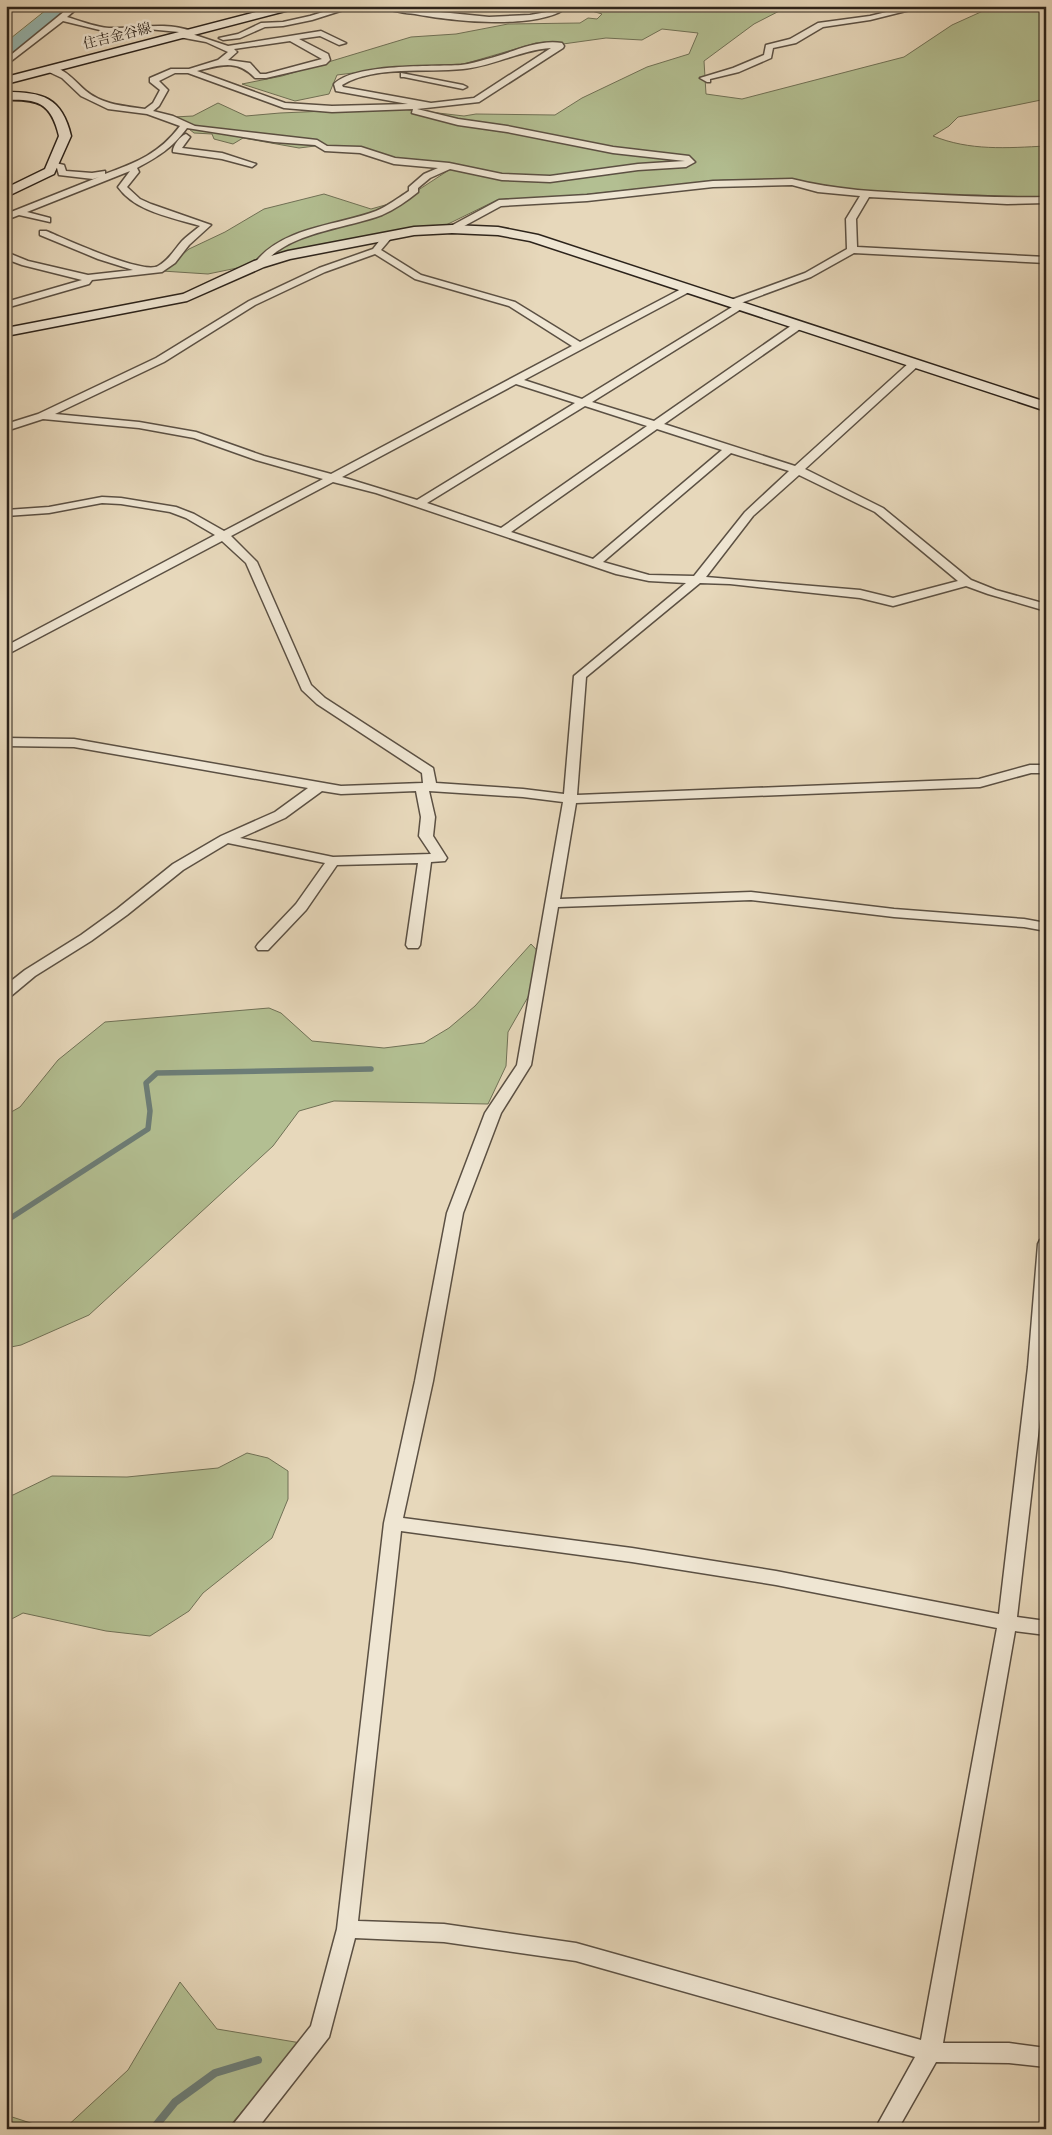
<svg xmlns="http://www.w3.org/2000/svg" width="1052" height="2135" font-family="'IM FELL French Canon','Noto Serif JP',serif">
<style>
.green{fill:#b3bf92;stroke:#707156}
.lines{fill:none;stroke-linecap:round;stroke-linejoin:round}
.stream-far1{stroke:#6c7d77;stroke-width:5.5}
.stream{stroke:#6c7d77;stroke-width:8}
.river{fill:#97b9b4;fill-rule:evenodd}
.street-casing{stroke:#5b5043;stroke-width:3}
.secondary-casing{stroke:#2c231b;stroke-width:3}
.street{fill:#efe6d3;fill-rule:evenodd}
.secondary{fill:#efe6d3;fill-rule:evenodd}
.labels{text-anchor:middle;dominant-baseline:central;stroke-width:5;stroke-linejoin:round;paint-order:stroke}
.far-street-label{font-size:14px;fill:#2c231b;stroke:#efe6d3}
</style>
<rect width="100%" height="100%" fill="#e7d8bb"/>
<filter id="stains"><feTurbulence type="fractalNoise" baseFrequency=".004" numOctaves="4"/><feColorMatrix values="0 0 0 0 .2 0 0 0 0 .09 0 0 0 0 .02 0 0 0 .5 -.17"/></filter>
<radialGradient id="worn" r=".72"><stop offset=".6" stop-color="#630" stop-opacity="0"/><stop offset="1" stop-color="#630" stop-opacity=".3"/></radialGradient>
<!-- green -->
<path class="green" d="M51,6H73L6,59V42Z
M595,6H789L754,24L704,61L706,94L742,99L904,57L952,25L994,6H1046V99L958,117L949,126L933,136C970,151 1007,148 1046,146V197H968L846,190L792,179L723,180L561,197L497,200L446,225L208,274L162,271L189,249L225,232L264,209L324,194L371,209L403,200L452,168L400,160L361,148L315,146L299,148L243,138L233,144L214,139L212,134L194,133L174,117L193,116L218,103L246,116L280,113L395,108L464,116L476,114L555,115L582,98L647,67L689,54L698,33L662,29L642,40L606,38L563,44L536,43L464,64L401,67L337,75L329,94L295,101L242,84L282,76L411,37L456,34L508,24L580,23L588,18L597,19L602,14L585,9Z
M531,944L548,962L508,1032L506,1066L488,1104L334,1101L299,1111L273,1146L89,1315L21,1345L6,1348V1115L20,1107L58,1060L105,1022L269,1008L281,1013L312,1041L384,1048L424,1043L449,1028L475,1006Z
M247,1453L268,1458L288,1471V1499L272,1538L203,1593L189,1611L150,1636L106,1631L23,1613L6,1622V1496L13,1495L52,1476L127,1477L218,1468Z
M180,1982L217,2029L301,2043L227,2129H64L128,2070Z
M6,2115L49,2129H6Z"/>
<g class="lines">
<!-- stream-far1 -->
<path class="stream-far1" d="M6,1221L148,1129L150,1111L146,1083L157,1073L371,1069"/>
<!-- stream -->
<path class="stream" d="M153,2129L175,2102L215,2073L258,2060"/>
<!-- river -->
<path class="river" d="M52,6H71L12,56L6,57V43Z"/>
<defs>
<path id="street" d="M71,6H80L67,17C80,21 96,27 109,28C139,29 162,21 192,31V34L228,46L321,31L346,43L339,45L320,36L299,39L328,54L330,60L326,64L266,78H255C237,59 221,65 197,71L285,103L332,106L408,104L336,91L334,84C355,63 431,67 461,65C470,64 479,61 487,59C512,53 536,39 562,43L564,46L563,48L479,102L417,109L458,119L507,126L613,147L689,156L695,162L686,167L638,170L550,182L502,180L450,169L430,178L418,188V192C407,201 395,209 382,215C345,229 287,232 262,266L259,267L254,264C281,227 336,226 376,211C388,206 398,198 409,191V187L424,174L438,168L394,164L360,153L325,151L315,145L274,142L187,128C171,149 159,156 137,168L139,172L127,187L140,199L151,204L211,225L189,245L175,263L162,272L92,280L89,284L6,308V302L82,280L22,265L6,259V252L28,261L88,275L133,270L98,259L40,235V231H46C66,239 143,275 158,266C169,260 174,250 182,241C187,236 194,231 200,226C171,217 136,212 118,187L130,171L27,212L50,218V222L19,215L6,220V214L99,177L93,179L59,175L57,168L51,164L52,162L64,165L66,171L92,173L105,171V174C137,162 159,154 180,126L147,114L108,109L81,96L62,78L47,71V67C63,65 75,82 86,91C103,105 125,106 145,109L153,103L160,90L150,82V78L171,69H189L218,60L228,52L206,42L179,37L178,35L181,33L179,32L148,29L108,32L63,21L6,65V59ZM290,41L322,59L266,74H260L250,63L228,60L237,52L234,49ZM551,48L474,98L431,103L343,87L342,85C375,65 426,73 463,69C493,66 521,50 551,48ZM175,73H188L284,108L332,112L413,109L412,113L458,125L507,132L613,153L685,161L638,164L550,176L502,174L449,163L395,158L361,147L327,146L317,140L195,126L173,116L153,111L159,106L168,90L159,81Z
M252,6H266L278,11L274,13Z
M343,6H356L312,20L283,26L265,27L240,38L223,40L219,38L238,34L261,23L283,22L310,16Z
M382,6L489,17L530,15L547,12L559,6H569C541,31 451,21 415,14C405,13 391,12 382,6Z
M911,6H926L870,20L823,27L796,43L773,48L771,58L739,72L710,79V82H707L700,78L733,68L764,55L766,45L790,39L818,23L870,16Z
M401,73L463,85L467,87L463,89L404,77H401Z
M186,134L190,137L182,148L222,153L256,164L252,167L222,159L173,152C172,147 180,136 186,134Z
M792,179C836,190 879,192 924,194C965,196 1005,198 1046,197V203L1007,204L869,197L856,219L857,247L1046,257V263L854,253L811,277L738,304H744L746,306L592,402L654,421L795,323H803V327L664,424L795,466L910,362H918V366L805,469L883,508L971,580L996,590L1046,604V611L988,594L966,586L893,606L860,598L730,584L700,583L586,677L577,795L979,779L1030,765H1046V773H1031L980,787L576,803L560,899L751,892L894,909L1024,919L1046,923V931L1024,927L894,917L751,900L558,907L531,1065L501,1113L463,1213L433,1381L403,1518L632,1548L776,1571L999,1614L1028,1367L1038,1244L1040,1240L1046,1239V1367L1017,1617L1046,1621V1635L1015,1631L943,2043H1009L1046,2048V2067L1009,2063L936,2062L898,2129H875L915,2057L576,1961L444,1942L355,1938L329,2037L257,2129H232L235,2122L311,2026L337,1929L384,1523L415,1381L447,1213L485,1113L517,1065L563,802L523,797L429,791L435,817L433,836L447,858L445,861L431,862L420,945L418,948H408L406,945L418,863L337,865L306,910L268,950H258L256,947L258,944L296,904L325,863L228,843L183,870L127,915L91,941L35,976L11,996L6,997V985L25,970L81,935L117,909L173,864L221,836L275,812L308,788L74,747L6,746V738L74,739L341,786L423,783L422,773L317,704L302,690L246,563L222,541L6,655V646L215,535L186,518L170,512L121,504L102,503L49,513L6,516V510L49,507L102,497L121,498L176,507L194,514L224,531L323,479L256,460L194,438L139,428L43,419L6,431V424L38,414L156,358L249,301L319,268L373,249L384,235L387,234L392,237L381,250L421,275L515,302L580,342L685,287H691V291L524,380L582,399L737,304L728,305V301L805,273L847,249L846,219L860,196L818,192L792,185L713,187L587,201L501,206L455,231H449V227L499,200L587,195L713,181ZM375,254L415,279L509,306L572,346L331,474L264,456L196,432L139,422L55,414L164,362L255,305L325,272ZM516,384L575,403L417,500L342,477ZM585,406L647,426L501,528L427,503ZM657,429L722,450L593,559L511,532ZM731,453L789,471L745,512L694,576L649,575L603,562ZM799,475L875,512L958,581L893,598L860,590L706,577L753,516ZM333,482L376,493L616,574L649,581L686,583L574,676L564,794L523,789L436,783L433,768L325,698L311,685L257,562L231,536ZM322,791L341,794L416,791L421,817L419,836L431,854L333,857L240,838L285,818ZM401,1531L632,1562L776,1585L997,1628L921,2040L576,1943L444,1924L358,1921Z"/>
<path id="secondary" d="M279,6H298L297,8L6,84V77Z
M6,92C42,92 62,97 71,136L54,174L6,197V188L45,169L59,136C51,102 37,99 6,100Z
M452,225L498,227L538,235L1046,402V411L530,241L498,235L452,233L414,235L290,259L264,267L187,301L6,336V328L183,294L254,261L288,251L414,227Z"/>
</defs>
<!-- street casing -->
<use href="#street" class="street-casing"/>
<!-- secondary casing -->
<use href="#secondary" class="secondary-casing"/>
<!-- street -->
<use href="#street" class="street"/>
<!-- secondary -->
<use href="#secondary" class="secondary"/>
</g>
<g class="labels">
<!-- far-street labels -->
<g class="far-street-label">
<text transform="translate(117 36) rotate(-14)">住吉金谷線</text>
</g>
</g>
<!-- margin -->
<rect width="1052" height="2135" fill="none" stroke="#e7d8bb" stroke-width="25"/>
<rect x="8" y="8" width="1037" height="2120" fill="none" stroke="#2c231b" stroke-width="2.5"/>
<rect x="12" y="12" width="1027" height="2110" fill="none" stroke="#2c231b"/>
<rect width="100%" height="100%" filter="url(#stains)"/>
<rect width="100%" height="100%" fill="url(#worn)"/>
</svg>
